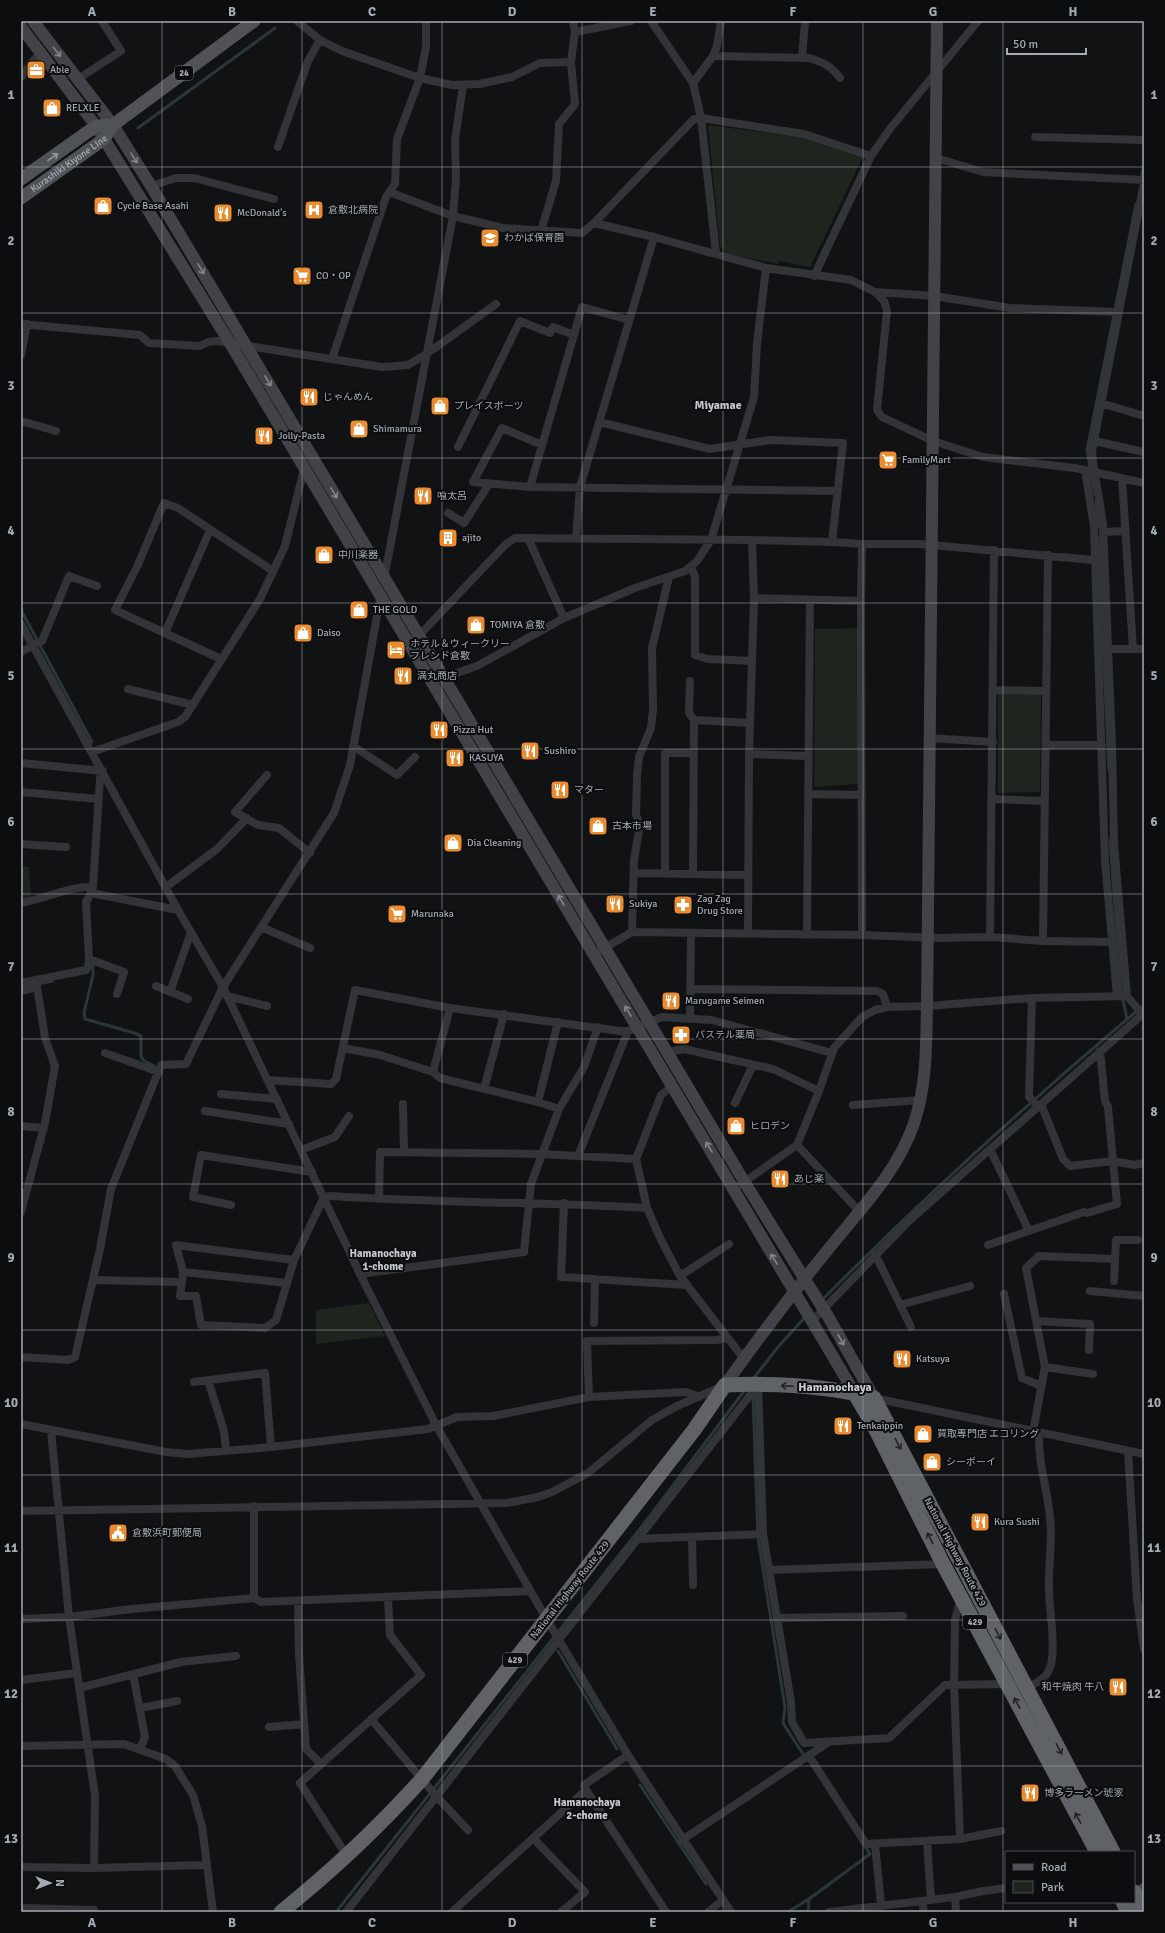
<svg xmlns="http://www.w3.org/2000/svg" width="1165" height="1933" font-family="Signika,'Noto Sans JP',sans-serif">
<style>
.green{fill:#1e251e}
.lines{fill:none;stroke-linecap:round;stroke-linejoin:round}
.stream{stroke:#2b363b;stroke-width:3}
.street{stroke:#323438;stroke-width:8}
.secondary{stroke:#414348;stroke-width:12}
.primary{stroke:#4f5257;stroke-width:13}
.highway{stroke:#5f6368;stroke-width:15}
.oneway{stroke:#81878e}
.oneway2{stroke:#9299a1}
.oneway3{stroke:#212224}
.grid{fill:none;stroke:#a3abb3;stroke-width:1;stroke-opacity:0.55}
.labels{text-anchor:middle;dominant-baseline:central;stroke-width:4;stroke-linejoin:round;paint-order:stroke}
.shield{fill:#0c0d0e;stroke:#767c82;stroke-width:1}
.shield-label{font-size:9px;font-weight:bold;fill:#a3abb3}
.poi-label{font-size:10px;fill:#a3abb3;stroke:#0c0d0e;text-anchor:start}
.street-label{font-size:10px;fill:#a3abb3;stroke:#0c0d0e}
.neighbourhood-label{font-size:11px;font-weight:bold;fill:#c4c9cf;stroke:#0c0d0e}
.quarter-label{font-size:12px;font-weight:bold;fill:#c4c9cf;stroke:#0c0d0e}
.neatline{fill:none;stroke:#a3abb3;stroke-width:1.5}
.grid-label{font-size:13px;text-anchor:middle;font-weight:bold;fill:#a3abb3}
</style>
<rect width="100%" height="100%" fill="#111213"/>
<!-- green -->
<path class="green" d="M708,125L804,138L863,157L810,267L779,261L778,264L727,254L720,246Z
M858,628V784L814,787L815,629Z
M998,694L1041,695L1040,792L998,793Z
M21,867H29L31,900L21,902Z
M369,1303L385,1336L316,1344V1310Z"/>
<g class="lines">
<!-- stream -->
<path class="stream" d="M138,128L275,28
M1141,179L1144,163
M1095,495L1087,450L1136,204
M1096,501L1098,527
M1098,537L1109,771
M21,610L92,742
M1110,840L1121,990L1127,1019
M93,962V975L84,1013L85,1019L134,1033L141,1036V1056L143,1060L154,1066
M38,984L52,981
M821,1301C924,1197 1032,1099 1144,1005
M753,1379L778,1347L806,1316
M753,1398L758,1538L785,1707L783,1723L805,1757
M558,1651L617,1749
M640,1785L706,1884
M336,1912L650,1516L745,1390
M788,1912L809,1899
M808,1912L809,1899L870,1854L864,1845"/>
<!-- street -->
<path class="street" d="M297,21L320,40L342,51L420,78L452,85L480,84L512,77L540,63L571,62
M651,21L693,83L701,118L716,253
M575,32L631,21
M713,56L809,58C823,62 831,66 840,78
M802,58L805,21
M21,77L40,52
M78,79L121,51L102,21
M693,83L713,56L717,46L721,21
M1035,137L1144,140
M278,147L308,61L320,40
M936,158L983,172L1144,180
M151,186L176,178H194L274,199
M389,192L453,216L456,178L455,140L463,85
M594,223L654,237L766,268L851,280L875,292L884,301L887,311L877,410L882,417L933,441L983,457L1075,468L1144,483
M541,231L556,181L559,124L575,104L571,62L575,32L573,21
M814,276L871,156L889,130L978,21
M875,292L934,296L1010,308L1118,312
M21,324L140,335L149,343L200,346L208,342L217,341L382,367L408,365L425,355L496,304
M21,355L27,324
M332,359L386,197L395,184L397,139L420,78L426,47V21
M1101,403L1144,416
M21,421L56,431
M599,422L710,449L770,440L843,443L832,542
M1094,441L1144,452
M542,445L502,428L473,482L530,487L838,491
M458,447L520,321L550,333L553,327L574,335
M1085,470L1094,526L1105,861L1117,996
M1122,478L1133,649
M530,487L582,307L629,320
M448,513L464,523L489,484
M1103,532L1126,531
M528,538L564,618
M576,538L580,487L654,237
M862,544L861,601L862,935
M691,567L695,577V655L708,659L752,661
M384,579L453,216L503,228L582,233L594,223L694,119L701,118L804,134L871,156
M754,598L861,601
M21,624L178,910L223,987L360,1274L436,1425L547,1620L628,1755L731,1912
M165,633L210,530
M409,646L505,545L515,538L752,540L832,542L862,544H920L1104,561
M1108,649H1144
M21,652L42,641L69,576L97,586
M221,659L115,610L137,567L164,503L178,508L273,571
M440,679L477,666L564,618L635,588L685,571L697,561L711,540L754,397L757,344L766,268
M690,681L689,713L694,720
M128,689L193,705
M993,690L1046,691
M929,738L993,742
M1046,745H1102
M353,746L397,775L415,757
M92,752L178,722L185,717L260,599L285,546L304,469
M749,754L808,756
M21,763L103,771L100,778L93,887L91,893L178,910
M267,775L235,812L258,825L279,828L310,853
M21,792L98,799
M808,794L862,795
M992,799L1045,801
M21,844L66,847
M634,873L748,875
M665,873V753H693
M693,874L694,720L750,723
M166,887L217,849L247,818
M91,893L86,902L89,959L124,972L117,994
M21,903C45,899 69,886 93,887
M261,927L310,948
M632,932L634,860L640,824L636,815L637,775L639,757L651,728L653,709L652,648L669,577
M748,934L749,754L754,598L752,540
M807,935L810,600
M990,937L994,550
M1043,941L1048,555
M594,954L632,932L862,935L939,938L990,937L1043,941L1112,942
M21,983L36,980
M156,986L188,999
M690,989L877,991L883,994L887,1007
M21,991L37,987
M170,992L191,932
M227,996L267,1006
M1127,996L1114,843L1112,745L1103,525C1100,500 1094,476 1092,451L1144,183
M1032,998L1029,1097L1038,1106
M450,1008L433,1072L440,1078L538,1102L559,1109
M690,1019L691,933
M343,1048L380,1055L433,1072
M1100,1051L1105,1101L1108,1107L1113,1161L1134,1165L1144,1163
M667,1052L684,1049L773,1069L819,1091
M105,1053L159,1072
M268,1080L331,1084L336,1079L355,990L450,1008L620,1031H628L662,1017L712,1020L832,1053
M672,1086L661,1095L636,1159L647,1208L661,1240L680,1276L744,1359
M484,1089L504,1014
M221,1094L277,1099
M538,1102L558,1022
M735,1103L753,1065
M403,1104L404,1152
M853,1105L921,1100
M205,1111L289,1124
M21,1126L44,1128
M797,1145L859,1211
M990,1149L1029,1231
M301,1150L335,1137L349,1116
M578,1156L628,1031
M734,1189L797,1145L819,1091L834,1048L862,1017L875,1010L887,1007L927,1006L1032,998L1127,996L1142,1014
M379,1199L380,1152L541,1154L636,1159
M564,1203L561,1277L687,1285
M231,1205L193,1197L201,1155L312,1172
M21,1212L45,1123L55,1066L45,1038L36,980L86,970L88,967L89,959
M988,1245L1084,1212L1087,1213L1117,1204L1113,1161L1070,1166L1063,1159L1041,1104
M875,1254L911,1327
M1115,1259L1116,1240H1138
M183,1272L287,1283
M360,1274L524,1252L531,1184L559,1109L584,1067L598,1027
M680,1276L729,1244
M93,1280L182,1282L183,1272L176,1245L294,1260
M182,1282L180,1296H196L201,1325L265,1328L276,1320L294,1260L324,1197L332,1196C437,1203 542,1202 647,1208
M1090,1291L1144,1296
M1004,1294L1022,1378L1041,1386
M900,1305L970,1286
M1036,1321L1090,1324L1089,1350
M811,1322L909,1221L1144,1013
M594,1323L595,1279
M21,1357L68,1360L75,1357L100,1249L111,1189L161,1065L186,1064L223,987L334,813L350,765L381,594
M1045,1367L1093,1374
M208,1380L224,1431L226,1451
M194,1382L265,1373L271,1447
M758,1384L763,1534L791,1702L792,1722L804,1743L889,1738L945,1685L1009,1684
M589,1397L587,1341L717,1340L726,1338
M874,1398L1144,1454
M21,1424L166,1452L188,1454L271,1447L428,1429L457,1417L493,1416L589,1397L686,1392L700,1397
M1033,1432L1045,1367L1026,1268L1039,1256L1115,1259L1114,1281
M1128,1451L1137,1599L1144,1649
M21,1511L507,1503L538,1497L552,1492L588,1473L652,1420L677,1406L723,1386
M692,1537L693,1585
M637,1539L763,1534
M769,1570L943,1564
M254,1598V1506
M298,1601L299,1655L306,1749L321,1764
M777,1618L903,1616
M21,1619L69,1617L132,1609L254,1598L261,1602L530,1591
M133,1674L145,1737L140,1749
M21,1680L77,1673
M1023,1686C1031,1688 1044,1679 1048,1672C1058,1656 1049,1609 1049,1590C1048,1566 1053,1541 1050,1517C1047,1487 1038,1464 1039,1433
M79,1688L181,1662L236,1656
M140,1708L177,1701
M371,1719L436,1796L468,1830
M269,1727L304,1724
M21,1746L124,1744L166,1759L175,1766L193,1795L202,1826L213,1912
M809,1756L866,1844L960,1839L1001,1831
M586,1790L666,1912
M533,1838L585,1892L561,1912
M960,1839L954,1685L955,1620L961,1598
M682,1840L829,1742
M927,1841L931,1900
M875,1844L881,1905
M347,1856L300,1783L421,1675L390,1635L388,1598
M21,1867L94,1868L95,1796L69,1617L51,1430
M94,1868L206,1865
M955,1897L956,1912
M922,1901L924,1912
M21,1908L94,1910V1912
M346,1912L758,1385
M452,1912L586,1790L584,1785L628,1755
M708,1912L723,1900
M829,1912L955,1897L983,1891L1006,1888"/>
<!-- secondary -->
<path class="secondary" d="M33,21L113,125L151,186L745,1183L829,1318L874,1398
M21,27L96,126L230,343L854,1392
M725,1385C757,1340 791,1295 826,1252C857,1213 896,1174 913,1126C927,1087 926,1047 927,1006L937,21
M1134,1896L1144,1889"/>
<!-- primary -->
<g class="primary">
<path d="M21,179L96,126L113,125"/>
<path id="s1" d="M21,198L104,139L113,125L254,21"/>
</g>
<!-- highway -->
<path class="highway" d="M854,1392L876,1430L943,1564L1097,1852
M1134,1892L1144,1910
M1123,1902L1128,1912
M281,1912C332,1871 378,1828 422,1779L694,1430L725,1385C774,1383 826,1385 874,1398L1113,1852"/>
</g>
<!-- one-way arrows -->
<defs><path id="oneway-shaft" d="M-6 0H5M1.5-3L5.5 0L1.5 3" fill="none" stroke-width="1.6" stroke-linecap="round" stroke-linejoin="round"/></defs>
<g class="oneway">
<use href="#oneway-shaft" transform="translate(57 52) rotate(52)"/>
<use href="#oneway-shaft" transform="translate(134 158) rotate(58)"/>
<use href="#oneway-shaft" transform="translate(201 269) rotate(59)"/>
<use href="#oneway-shaft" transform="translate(268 381) rotate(59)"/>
<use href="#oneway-shaft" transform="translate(334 493) rotate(59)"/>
<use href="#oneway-shaft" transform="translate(561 900) rotate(-121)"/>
<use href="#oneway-shaft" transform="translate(628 1011) rotate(-121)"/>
<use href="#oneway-shaft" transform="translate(709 1147) rotate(-121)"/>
<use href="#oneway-shaft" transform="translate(774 1259) rotate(-121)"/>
<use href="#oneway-shaft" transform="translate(841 1340) rotate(61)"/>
</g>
<use class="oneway2" href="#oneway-shaft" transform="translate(53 157) rotate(-35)"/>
<g class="oneway3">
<use href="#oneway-shaft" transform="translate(787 1386) rotate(-177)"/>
<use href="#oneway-shaft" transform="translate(898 1444) rotate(62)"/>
<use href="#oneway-shaft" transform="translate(930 1538) rotate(-117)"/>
<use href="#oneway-shaft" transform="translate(998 1634) rotate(62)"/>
<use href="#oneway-shaft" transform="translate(1017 1703) rotate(-118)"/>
<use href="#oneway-shaft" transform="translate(1059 1749) rotate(62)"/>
<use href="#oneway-shaft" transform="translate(1078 1818) rotate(-118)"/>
</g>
<!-- grid -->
<path class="grid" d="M162,21V1912M302,21V1912M442,21V1912M582,21V1912M723,21V1912M863,21V1912M1003,21V1912M21,167H1144M21,313H1144M21,458H1144M21,603H1144M21,749H1144M21,894H1144M21,1039H1144M21,1184H1144M21,1330H1144M21,1475H1144M21,1620H1144M21,1766H1144"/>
<!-- icons -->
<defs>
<symbol id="office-square" viewBox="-11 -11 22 22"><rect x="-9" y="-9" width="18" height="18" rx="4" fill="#eb8c31" stroke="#0c0d0e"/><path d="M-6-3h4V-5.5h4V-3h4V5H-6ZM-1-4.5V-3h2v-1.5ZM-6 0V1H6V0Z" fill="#fff"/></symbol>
<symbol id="shop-square" viewBox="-11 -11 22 22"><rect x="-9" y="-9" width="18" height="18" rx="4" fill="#eb8c31" stroke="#0c0d0e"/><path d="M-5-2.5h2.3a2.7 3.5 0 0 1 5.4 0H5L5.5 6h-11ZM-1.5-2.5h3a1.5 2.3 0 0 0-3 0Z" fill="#fff"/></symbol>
<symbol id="hospital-square" viewBox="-11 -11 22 22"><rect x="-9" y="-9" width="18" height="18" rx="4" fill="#eb8c31" stroke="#0c0d0e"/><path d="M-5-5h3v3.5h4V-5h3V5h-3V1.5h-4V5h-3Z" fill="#fff"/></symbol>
<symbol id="restaurant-square" viewBox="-11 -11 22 22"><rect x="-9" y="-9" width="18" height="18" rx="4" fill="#eb8c31" stroke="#0c0d0e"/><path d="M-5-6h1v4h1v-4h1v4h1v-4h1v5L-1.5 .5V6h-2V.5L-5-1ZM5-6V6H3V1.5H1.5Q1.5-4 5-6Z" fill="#fff"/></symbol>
<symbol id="school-square" viewBox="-11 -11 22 22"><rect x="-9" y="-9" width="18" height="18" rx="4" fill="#eb8c31" stroke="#0c0d0e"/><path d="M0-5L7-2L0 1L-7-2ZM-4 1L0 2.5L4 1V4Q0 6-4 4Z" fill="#fff"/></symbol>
<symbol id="supermarket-square" viewBox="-11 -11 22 22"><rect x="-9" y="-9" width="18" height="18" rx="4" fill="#eb8c31" stroke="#0c0d0e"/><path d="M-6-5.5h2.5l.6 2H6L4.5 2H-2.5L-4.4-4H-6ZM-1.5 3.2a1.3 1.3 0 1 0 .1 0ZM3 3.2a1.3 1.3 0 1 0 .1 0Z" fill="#fff"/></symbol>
<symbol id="building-square" viewBox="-11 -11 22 22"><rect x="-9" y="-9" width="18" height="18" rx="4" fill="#eb8c31" stroke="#0c0d0e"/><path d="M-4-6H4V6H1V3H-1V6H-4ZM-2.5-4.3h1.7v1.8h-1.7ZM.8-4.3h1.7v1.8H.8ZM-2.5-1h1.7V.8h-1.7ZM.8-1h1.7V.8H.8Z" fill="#fff"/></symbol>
<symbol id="hotel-square" viewBox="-11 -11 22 22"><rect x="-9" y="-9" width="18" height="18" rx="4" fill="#eb8c31" stroke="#0c0d0e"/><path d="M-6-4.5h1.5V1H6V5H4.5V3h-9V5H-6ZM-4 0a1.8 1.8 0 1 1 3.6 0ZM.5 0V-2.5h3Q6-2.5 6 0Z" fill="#fff"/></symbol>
<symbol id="pharmacy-square" viewBox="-11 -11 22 22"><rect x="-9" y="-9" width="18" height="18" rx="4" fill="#eb8c31" stroke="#0c0d0e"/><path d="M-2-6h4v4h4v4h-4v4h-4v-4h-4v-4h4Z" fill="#fff"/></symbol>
<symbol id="civic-square" viewBox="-11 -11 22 22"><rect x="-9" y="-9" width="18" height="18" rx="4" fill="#eb8c31" stroke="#0c0d0e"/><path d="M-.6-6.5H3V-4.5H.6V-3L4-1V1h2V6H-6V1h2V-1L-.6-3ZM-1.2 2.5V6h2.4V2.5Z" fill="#fff"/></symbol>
</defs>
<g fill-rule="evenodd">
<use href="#office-square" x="25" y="59" width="22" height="22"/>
<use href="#shop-square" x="41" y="97" width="22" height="22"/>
<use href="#shop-square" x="92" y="195" width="22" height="22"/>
<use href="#hospital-square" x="303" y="199" width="22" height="22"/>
<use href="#restaurant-square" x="212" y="202" width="22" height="22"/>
<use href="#school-square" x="479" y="227" width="22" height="22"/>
<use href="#supermarket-square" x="291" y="265" width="22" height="22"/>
<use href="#restaurant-square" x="298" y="386" width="22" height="22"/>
<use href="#shop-square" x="429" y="395" width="22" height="22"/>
<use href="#shop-square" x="348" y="418" width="22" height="22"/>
<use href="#restaurant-square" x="253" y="425" width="22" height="22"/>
<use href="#supermarket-square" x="877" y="449" width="22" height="22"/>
<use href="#restaurant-square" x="412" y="485" width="22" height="22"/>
<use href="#building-square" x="437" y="527" width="22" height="22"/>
<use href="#shop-square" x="313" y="544" width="22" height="22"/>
<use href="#shop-square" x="348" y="599" width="22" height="22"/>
<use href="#shop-square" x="465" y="614" width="22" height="22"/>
<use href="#shop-square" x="292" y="622" width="22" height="22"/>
<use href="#hotel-square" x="385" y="639" width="22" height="22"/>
<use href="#restaurant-square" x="392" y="665" width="22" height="22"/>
<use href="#restaurant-square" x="428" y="719" width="22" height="22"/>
<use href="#restaurant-square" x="519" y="740" width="22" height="22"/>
<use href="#restaurant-square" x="444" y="747" width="22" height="22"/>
<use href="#restaurant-square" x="549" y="779" width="22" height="22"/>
<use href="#shop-square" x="587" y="815" width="22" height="22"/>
<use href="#shop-square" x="442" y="832" width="22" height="22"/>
<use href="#restaurant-square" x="604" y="893" width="22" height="22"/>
<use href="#pharmacy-square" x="672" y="894" width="22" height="22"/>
<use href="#supermarket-square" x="386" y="903" width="22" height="22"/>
<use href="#restaurant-square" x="660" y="990" width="22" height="22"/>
<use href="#pharmacy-square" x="670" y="1024" width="22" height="22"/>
<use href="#shop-square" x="725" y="1115" width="22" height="22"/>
<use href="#restaurant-square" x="769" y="1168" width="22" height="22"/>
<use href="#restaurant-square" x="891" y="1348" width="22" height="22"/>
<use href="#restaurant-square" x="832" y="1415" width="22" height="22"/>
<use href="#shop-square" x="912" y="1423" width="22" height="22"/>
<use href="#shop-square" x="921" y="1451" width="22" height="22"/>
<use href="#restaurant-square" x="969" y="1511" width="22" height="22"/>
<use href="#civic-square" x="107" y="1522" width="22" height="22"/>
<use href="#restaurant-square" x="1107" y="1676" width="22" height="22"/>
<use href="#restaurant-square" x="1019" y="1782" width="22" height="22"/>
</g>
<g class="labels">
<!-- shield labels -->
<g class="shield">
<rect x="175" y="66" width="18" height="14" rx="3"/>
<rect x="963" y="1615" width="24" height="14" rx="3"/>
<rect x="503" y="1653" width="24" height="14" rx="3"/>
</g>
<g class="shield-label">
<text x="184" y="73">24</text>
<text x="975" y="1622">429</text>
<text x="515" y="1660">429</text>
</g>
<!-- poi labels -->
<g class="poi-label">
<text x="50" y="70">Able</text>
<text x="66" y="108">RELXLE</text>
<text x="117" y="206">Cycle Base Asahi</text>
<text x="328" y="210">倉敷北病院</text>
<text x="237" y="213">McDonald's</text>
<text x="504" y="238">わかば保育園</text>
<text x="316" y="276">CO・OP</text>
<text x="323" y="397">じゃんめん</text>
<text x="454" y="406">プレイスポーツ</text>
<text x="373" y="429">Shimamura</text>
<text x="278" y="436">Jolly-Pasta</text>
<text x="902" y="460">FamilyMart</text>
<text x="437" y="496">喰太呂</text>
<text x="462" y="538">ajito</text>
<text x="338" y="555">中川楽器</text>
<text x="373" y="610">THE GOLD</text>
<text x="490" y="625">TOMIYA 倉敷</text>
<text x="317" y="633">Daiso</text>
<text x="410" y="644">ホテル＆ウィークリー<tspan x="410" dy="12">フレンド倉敷</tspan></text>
<text x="417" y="676">満丸商店</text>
<text x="453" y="730">Pizza Hut</text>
<text x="544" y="751">Sushiro</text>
<text x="469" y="758">KASUYA</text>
<text x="574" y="790">マター</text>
<text x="612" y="826">古本市場</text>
<text x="467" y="843">Dia Cleaning</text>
<text x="697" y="899">Zag Zag<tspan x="697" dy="12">Drug Store</tspan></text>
<text x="629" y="904">Sukiya</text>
<text x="411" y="914">Marunaka</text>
<text x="685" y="1001">Marugame Seimen</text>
<text x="695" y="1035">パステル薬局</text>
<text x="750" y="1126">ヒロデン</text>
<text x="794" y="1179">あじ楽</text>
<text x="916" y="1359">Katsuya</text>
<text x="857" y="1426">Tenkaippin</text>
<text x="937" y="1434">買取専門店 エコリング</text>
<text x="946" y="1462">シーボーイ</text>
<text x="994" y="1522">Kura Sushi</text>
<text x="132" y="1533">倉敷浜町郵便局</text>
<text x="1104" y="1687" text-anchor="end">和牛焼肉 牛八</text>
<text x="1044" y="1793">博多ラーメン琥家</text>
</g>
<!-- street labels -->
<g class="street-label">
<text stroke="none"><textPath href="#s1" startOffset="59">Kurashiki Kiyone Line</textPath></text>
<text transform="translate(955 1552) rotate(62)">National Highway Route 429</text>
<text transform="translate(570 1590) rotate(-52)">National Highway Route 429</text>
</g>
<!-- neighbourhood labels -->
<g class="neighbourhood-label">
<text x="383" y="1253">Hamanochaya<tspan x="383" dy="13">1-chome</tspan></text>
<text x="587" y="1802">Hamanochaya<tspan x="587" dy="13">2-chome</tspan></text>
</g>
<!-- quarter labels -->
<g class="quarter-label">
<text x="718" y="405">Miyamae</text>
<text x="835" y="1387">Hamanochaya</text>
</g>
</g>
<!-- border -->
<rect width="1165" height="1933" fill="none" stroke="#0c0d0e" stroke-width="44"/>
<!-- legend -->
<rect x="1005" y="1851" width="130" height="52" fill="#0c0d0e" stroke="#484c50"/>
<rect x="1013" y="1864" width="20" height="6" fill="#4f5257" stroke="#484c50"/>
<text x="1041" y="1871" font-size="12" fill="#a3abb3">Road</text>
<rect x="1013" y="1881" width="20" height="12" fill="#1e251e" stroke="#484c50"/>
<text x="1041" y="1891" font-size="12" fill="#a3abb3">Park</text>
<!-- north arrow -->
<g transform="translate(50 1883) rotate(90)" stroke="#0c0d0e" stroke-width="3" paint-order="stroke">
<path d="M0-3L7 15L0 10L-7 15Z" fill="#a3abb3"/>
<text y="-6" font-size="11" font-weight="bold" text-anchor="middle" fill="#a3abb3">N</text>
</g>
<!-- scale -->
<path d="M1007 48v6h79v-6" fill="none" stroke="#a3abb3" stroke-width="2"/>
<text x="1013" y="48" font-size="12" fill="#a3abb3" stroke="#0c0d0e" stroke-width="3" paint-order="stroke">50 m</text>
<rect x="22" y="22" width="1121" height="1889" class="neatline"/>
<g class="grid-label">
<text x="92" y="16">A</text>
<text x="232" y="16">B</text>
<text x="372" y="16">C</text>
<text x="512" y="16">D</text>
<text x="653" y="16">E</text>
<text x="793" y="16">F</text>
<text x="933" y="16">G</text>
<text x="1073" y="16">H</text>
<text x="11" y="99">1</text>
<text x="1154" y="99">1</text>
<text x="11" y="245">2</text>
<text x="1154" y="245">2</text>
<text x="11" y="390">3</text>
<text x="1154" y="390">3</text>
<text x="11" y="535">4</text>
<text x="1154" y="535">4</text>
<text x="11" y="680">5</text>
<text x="1154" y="680">5</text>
<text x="11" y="826">6</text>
<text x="1154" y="826">6</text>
<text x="11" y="971">7</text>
<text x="1154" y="971">7</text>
<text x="11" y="1116">8</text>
<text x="1154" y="1116">8</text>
<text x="11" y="1262">9</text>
<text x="1154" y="1262">9</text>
<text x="11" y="1407">10</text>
<text x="1154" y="1407">10</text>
<text x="11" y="1552">11</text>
<text x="1154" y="1552">11</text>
<text x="11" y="1698">12</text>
<text x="1154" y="1698">12</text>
<text x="11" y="1843">13</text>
<text x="1154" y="1843">13</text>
<text x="92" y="1927">A</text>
<text x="232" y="1927">B</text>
<text x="372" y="1927">C</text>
<text x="512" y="1927">D</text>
<text x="653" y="1927">E</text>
<text x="793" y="1927">F</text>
<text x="933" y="1927">G</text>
<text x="1073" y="1927">H</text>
</g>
</svg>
